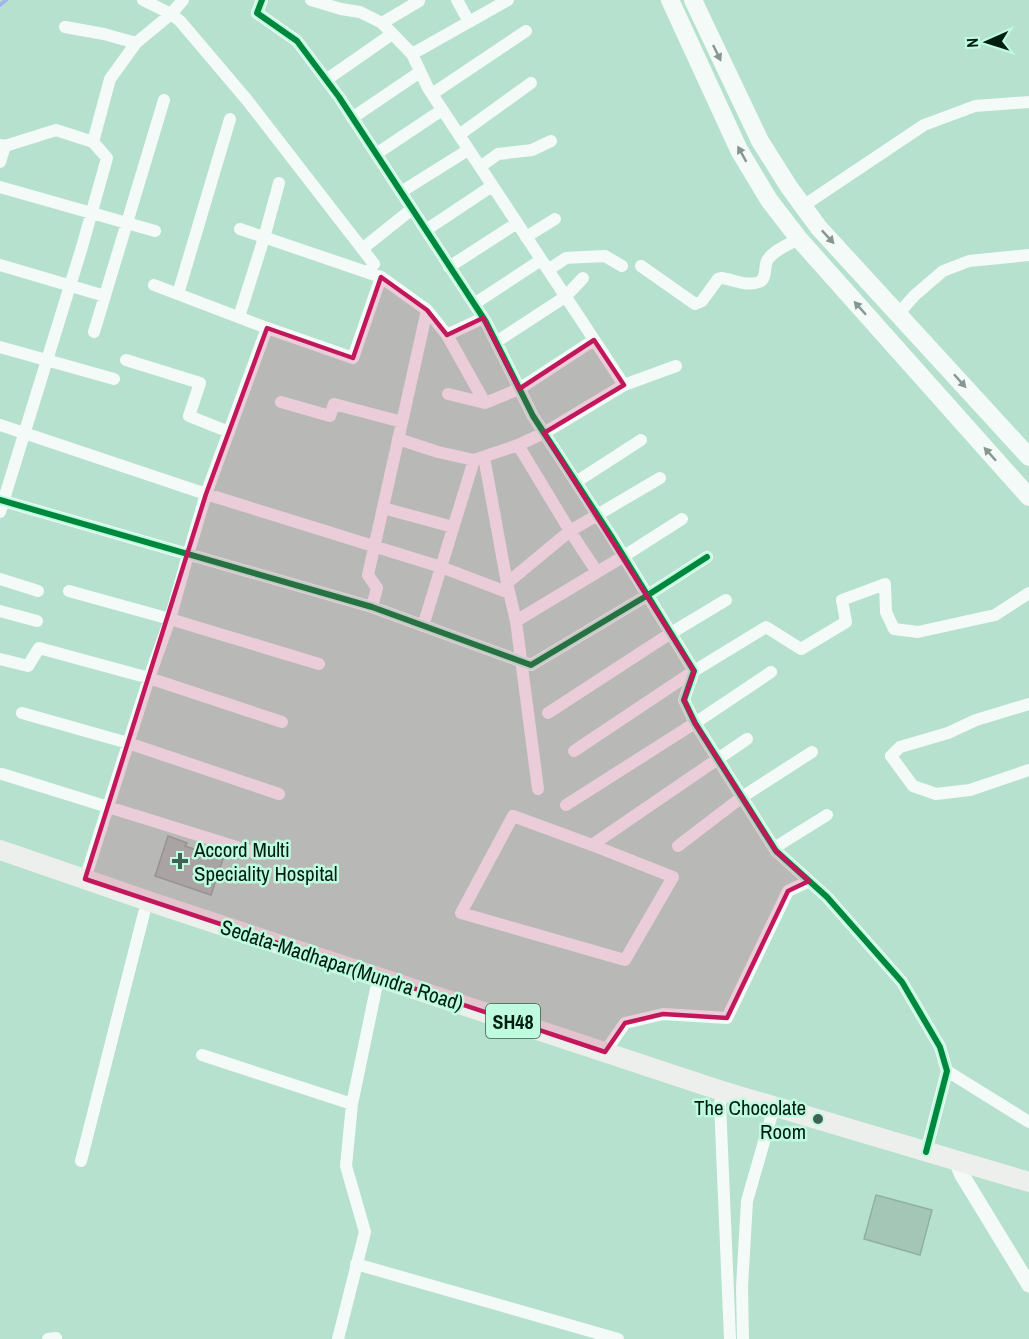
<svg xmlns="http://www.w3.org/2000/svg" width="1029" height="1339" font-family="'Archivo Narrow',sans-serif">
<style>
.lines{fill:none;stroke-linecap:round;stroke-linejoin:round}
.stream{stroke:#a7b3ec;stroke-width:4}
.building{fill:#a3c6b6;stroke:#8eb1a1;stroke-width:1.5}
.minor{stroke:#f4faf8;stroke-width:12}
.tertiary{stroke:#f4faf8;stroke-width:15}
.secondary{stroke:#f4faf8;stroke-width:18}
.primary{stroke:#ecefeb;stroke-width:20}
.cycleway-casing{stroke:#bffcdf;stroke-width:10}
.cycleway{stroke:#00873e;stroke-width:6}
.oneway{fill:#869790}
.marked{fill:#c2185b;fill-opacity:0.2;stroke:#c2185b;stroke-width:4.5;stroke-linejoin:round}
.poi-dot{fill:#406254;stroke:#bffcdf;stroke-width:2}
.labels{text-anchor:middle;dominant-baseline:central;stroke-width:5;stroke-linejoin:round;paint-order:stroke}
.shield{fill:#bffcdf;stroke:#396150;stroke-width:1.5}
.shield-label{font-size:20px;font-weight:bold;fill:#001e12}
.poi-label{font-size:21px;fill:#001e12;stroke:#bffcdf;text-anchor:start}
.street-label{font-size:21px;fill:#001e12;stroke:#bffcdf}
</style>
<rect width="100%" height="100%" fill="#b6e1ce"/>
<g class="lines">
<!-- stream -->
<path class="stream" d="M0,5L6,0"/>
</g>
<!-- building -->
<path class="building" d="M168,836L187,843L185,846L206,853L208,847L225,853L211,895L155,876Z
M876,1195L932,1210L920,1255L864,1239Z"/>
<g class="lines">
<!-- minor -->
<path class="minor" d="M143,0L171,14L180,21L247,100L374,264L368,272
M262,0L257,13L297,41L339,97L486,322L533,416L613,539L694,671L684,700L695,723L776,851L827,897L902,982L940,1047L947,1071L926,1152
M311,0L341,9L360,12L382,23L412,54L428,88L624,385
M457,0L469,22
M382,23L419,1L418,0
M65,27L104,34L136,43
M412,54L508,0
M326,80L392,34
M432,94L526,31
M352,118L420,72
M459,135L531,83
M0,145L5,146L56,130L93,142
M376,154L442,110
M0,162L5,146
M480,167L498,154L532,150L551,141
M0,187L155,231
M401,192L468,150
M803,206L924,125L975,106L1029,102
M240,229L381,277L427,310L447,335L485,403
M426,230L492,186
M526,237L555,219
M362,249L412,209
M0,265L105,296
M641,266L695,304L702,301L718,279L721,278C733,279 746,287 759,282C767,279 764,267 767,261C772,251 789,244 799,239
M449,267L517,223
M548,270L566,258L583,257L605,256L622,266
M154,285L267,328L353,358L381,277
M178,294L230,119
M474,304L541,260
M898,314L915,295L943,271L969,261L1029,255
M239,317L264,238L279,183
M94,332L164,100
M447,335L483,318
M496,342L565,297L583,278
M0,347L114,379
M126,360L200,383L189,416L229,432
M448,394L485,403L519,389L594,340
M281,402L330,416L334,404L402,422
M0,425L206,494L441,567L509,593
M398,439L438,452L474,460L518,445L544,433L624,385L676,366
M518,445L570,531L597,572
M484,457L507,583L516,621L538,789
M576,482L641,440
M0,500L372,607L531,665L648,595L707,557
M383,508L453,527
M0,512L82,247L107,158L93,142L110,79L136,43L171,14L183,0
M0,579L38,591
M507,583L570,531L660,478
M69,591L170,619L319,664
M372,607L377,588L368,575L427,310
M0,611L37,621
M516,621L624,556L682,519
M423,626L474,460
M0,659L28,666L39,648L149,678L282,722
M1029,704L976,720L948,733L900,747L891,756L913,786L936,794L970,790L1029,770
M22,713L128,743L279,794
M548,713L671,633L726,600
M574,751L694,671L766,627L801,649L846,622L842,600L885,584L886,612L894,629L918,632L995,615L1029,593
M2,774L259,854
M566,805L695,723L771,672
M592,845L673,877L625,960L461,913L513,816L592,845L747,739
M678,846L742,797L812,752
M774,848L827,815
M85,879L149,678L170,619L188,555L206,494L267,328
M605,1052L625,1023L663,1014L727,1018L788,891L809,881
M202,1055L352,1104
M947,1071L1029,1122
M720,1103L730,1339
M81,1161L144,913
M356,1264L618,1339
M48,1339L56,1338
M338,1339L365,1232L346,1166L352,1104L376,989
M743,1339L742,1287L747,1201L774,1107"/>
<!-- tertiary -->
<path class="tertiary" d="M956,1161L962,1175L1029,1285"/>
<!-- secondary -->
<path class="secondary" d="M670,0L739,150L769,200L799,239L1029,497
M693,0L760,141L789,187L819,228L1029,457"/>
<!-- primary -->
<path class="primary" d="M0,850L148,901L719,1090L1029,1182"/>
<defs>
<path id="cycleway" d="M262,0L257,13L297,41L339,97L486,322L533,416L613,539L694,671L684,700L695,723L776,851L827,897L902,982L940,1047L947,1071L926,1152
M0,500L372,607L531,665L648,595L707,557"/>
</defs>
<!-- cycleway casing -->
<use href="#cycleway" class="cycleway-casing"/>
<!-- cycleway -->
<use href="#cycleway" class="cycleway"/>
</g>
<!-- one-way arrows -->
<defs><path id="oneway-solid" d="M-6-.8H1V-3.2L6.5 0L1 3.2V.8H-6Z" transform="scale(1.5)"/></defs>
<g class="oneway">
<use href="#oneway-solid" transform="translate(717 53) rotate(64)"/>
<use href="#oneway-solid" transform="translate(742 154) rotate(-119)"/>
<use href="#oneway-solid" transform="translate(828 237) rotate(47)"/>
<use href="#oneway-solid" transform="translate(860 308) rotate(-132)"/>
<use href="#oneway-solid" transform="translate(960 381) rotate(48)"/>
<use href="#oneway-solid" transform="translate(990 454) rotate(-132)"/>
</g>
<!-- marked area -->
<path class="marked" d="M381,277L427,310L447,335L483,318L519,389L594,340L624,385L544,433L694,671L684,700L695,723L776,851L809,881L788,891L727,1018L663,1014L625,1023L605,1052L85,879L206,494L267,328L353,358Z"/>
<!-- markers -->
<g class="poi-dot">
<path d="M177 852h6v6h6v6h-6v6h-6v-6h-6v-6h6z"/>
<circle cx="818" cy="1119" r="6"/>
</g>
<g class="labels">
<!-- shield labels -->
<rect class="shield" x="486" y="1004" width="54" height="34" rx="4.5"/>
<g class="shield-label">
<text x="513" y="1021">SH48</text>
</g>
<!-- poi labels -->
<g class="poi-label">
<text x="194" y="849">Accord Multi<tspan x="194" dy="24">Speciality Hospital</tspan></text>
<text x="806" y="1107" text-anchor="end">The Chocolate<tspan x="806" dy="24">Room</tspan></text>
</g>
<!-- street labels -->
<g class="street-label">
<text transform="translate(342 965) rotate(18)">Sedata-Madhapar(Mundra Road)</text>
</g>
</g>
<!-- north arrow -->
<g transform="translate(987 42) rotate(267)" stroke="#bffcdf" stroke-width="4.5" paint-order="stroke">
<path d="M0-4.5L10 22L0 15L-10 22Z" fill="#001e12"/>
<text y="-9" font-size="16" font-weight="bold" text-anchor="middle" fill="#001e12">N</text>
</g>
</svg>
